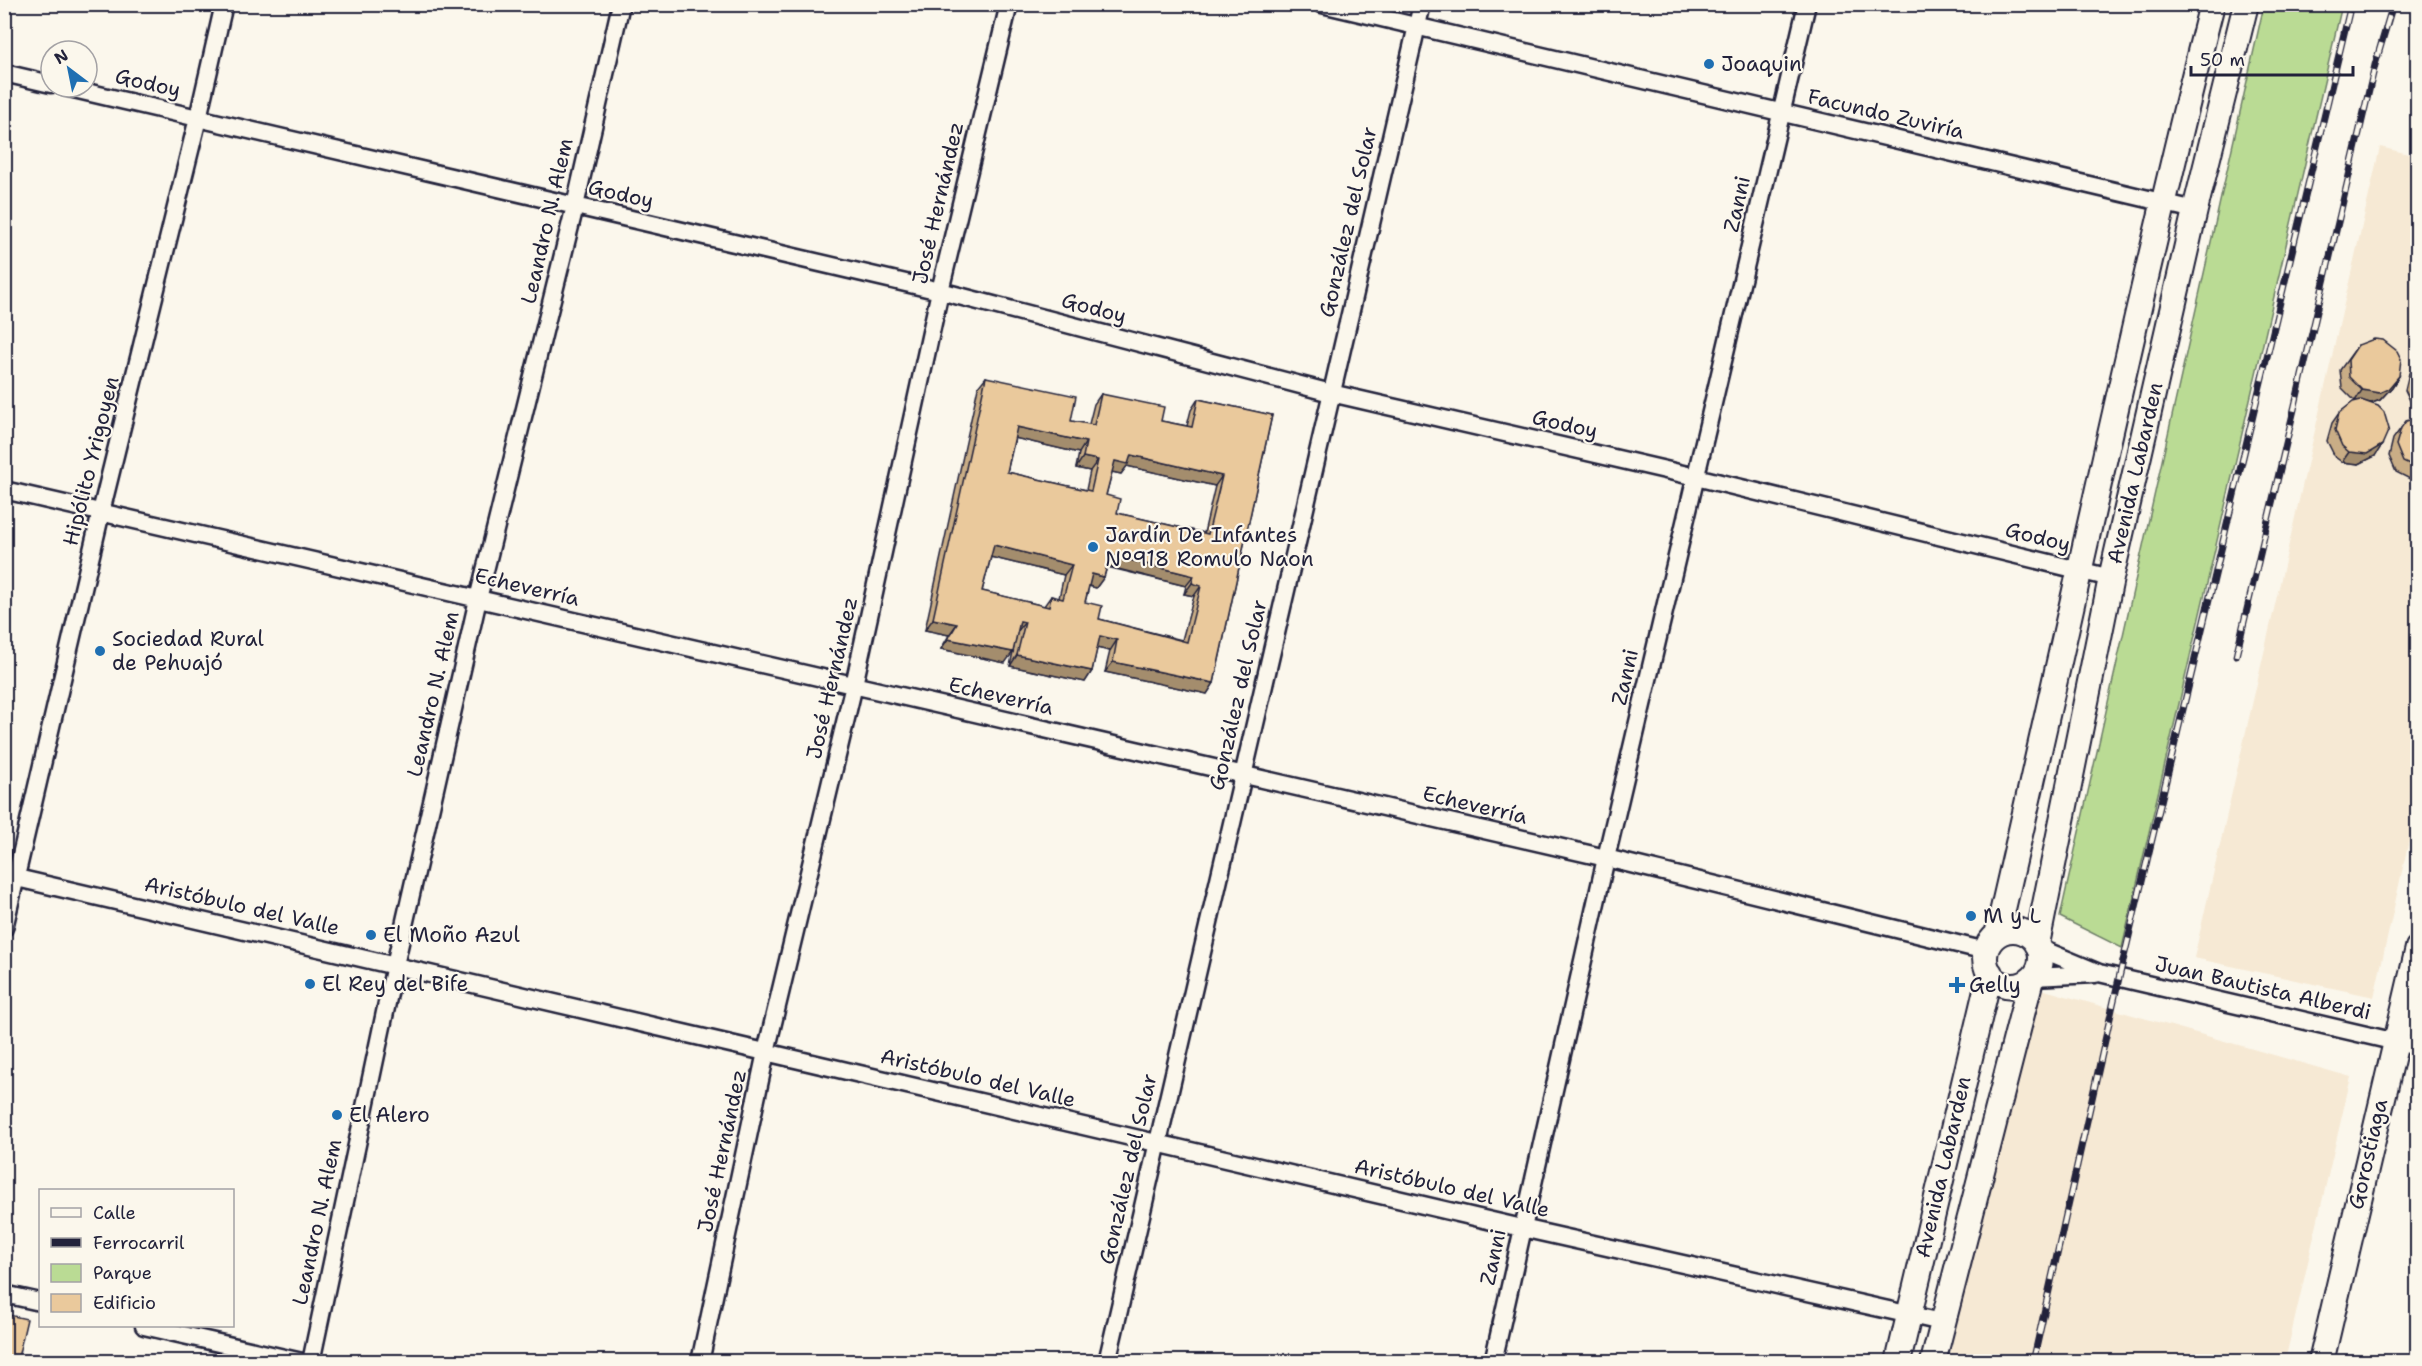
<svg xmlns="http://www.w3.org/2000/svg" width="2422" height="1366" font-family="'Shantell Sans',sans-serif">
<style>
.built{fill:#f6e9d4}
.green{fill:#badb94;stroke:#6e7e68;stroke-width:1.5}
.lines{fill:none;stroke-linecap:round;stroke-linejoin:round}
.street-casing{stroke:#22223b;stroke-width:21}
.secondary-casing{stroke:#22223b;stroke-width:28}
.street{stroke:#fbf7ec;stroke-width:16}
.secondary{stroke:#fbf7ec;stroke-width:24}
.rail-casing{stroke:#22223b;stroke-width:7}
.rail{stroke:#fbf7ec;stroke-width:4.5;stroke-dasharray:14;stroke-linecap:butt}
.wall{fill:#c9ad86;stroke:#22223b;stroke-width:1.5;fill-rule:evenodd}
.shaded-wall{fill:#a48d6d;stroke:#22223b;stroke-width:1.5}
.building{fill:#eac99c;stroke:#22223b;stroke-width:1.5;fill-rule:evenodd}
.poi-dot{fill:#1f6fb2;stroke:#fbf7ec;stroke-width:2}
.labels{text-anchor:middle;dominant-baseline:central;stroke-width:4.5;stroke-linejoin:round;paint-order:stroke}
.poi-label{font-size:21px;fill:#22223b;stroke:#fbf7ec;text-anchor:start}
.street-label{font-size:21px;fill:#22223b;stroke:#fbf7ec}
</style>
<rect width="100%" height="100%" fill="#fbf7ec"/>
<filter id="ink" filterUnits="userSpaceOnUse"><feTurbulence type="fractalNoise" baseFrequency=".0167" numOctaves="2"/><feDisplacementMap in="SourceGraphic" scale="12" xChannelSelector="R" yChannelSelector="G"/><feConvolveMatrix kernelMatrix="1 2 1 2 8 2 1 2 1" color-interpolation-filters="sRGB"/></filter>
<g filter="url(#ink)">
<!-- built -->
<path class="built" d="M2380,147L2417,156L2418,800L2374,997L2194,958Z
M2034,987L2351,1077L2285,1361L1948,1362Z"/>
<!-- green -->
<path class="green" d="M2264,5H2342L2122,948L2060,917Z"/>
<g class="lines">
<defs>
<path id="street" d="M1322,4L2195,210
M4,73L51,84
M65,87L940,291L1331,393L1696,477L2111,578
M4,490L1606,858L1986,951
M4,875L1522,1228L1942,1322
M4,928L101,512L198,118L224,4
M2039,948L2099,973L2418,1047
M2033,977L2095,974
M4,1294L40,1302
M144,1326L302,1362
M311,1362L395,965L478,599L575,206L621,4
M700,1362L766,1052L854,685L940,291L1009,4
M1107,1362L1422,4
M1493,1362L1606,858L1807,4"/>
<path id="secondary" d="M1985 958a28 28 0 1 1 56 0a28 28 0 1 1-56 0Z
M1997,935C2069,625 2134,313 2212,4
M2037,944L2111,578L2195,210L2246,4
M1898,1362L1990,973
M1933,1362L2031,979
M2321,1362L2418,948"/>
</defs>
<!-- street casing -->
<use href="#street" class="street-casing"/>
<!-- secondary casing -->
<use href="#secondary" class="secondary-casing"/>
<!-- street -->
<use href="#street" class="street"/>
<!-- secondary -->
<use href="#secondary" class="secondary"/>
<defs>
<path id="rail" d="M2236,656L2375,65L2393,4
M2033,1362L2119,978L2351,4"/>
</defs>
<!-- rail casing -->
<use href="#rail" class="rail-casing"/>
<!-- rail -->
<use href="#rail" class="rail"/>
</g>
<!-- wall -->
<path class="wall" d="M2358,345L2399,376L2392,387L2380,400L2372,403L2368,402L2375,456L2359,464L2342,462L2335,457L2327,441L2332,423L2339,413L2357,401H2355L2342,388L2340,370Z
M2418,362V409L2413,407L2405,390L2409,373Z
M986,377L1071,421L1089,424L1094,404L1101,394L1161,421L1187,426L1191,410L1198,399L1272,415L1214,683L1207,694L1105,672L1110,651L1097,648L1092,671L1085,682L1010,666L1017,632L1005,663L941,649L949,635L925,630L978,387ZM1015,438L1079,453L1076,468L1090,471L1086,490L1007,472ZM1127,466L1215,486L1204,533L1117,513L1106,495L1112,472L1121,474ZM991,557L1064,575L1059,598L1051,596L1044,606L982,591ZM1107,567L1186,586L1184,594L1194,596L1182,640L1099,619L1085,602L1089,586L1096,588L1104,577Z
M2418,418V480H2412L2396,472L2389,456L2393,439L2401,428Z"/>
<!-- shaded-wall -->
<path class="shaded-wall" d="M2399,376L2392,387L2380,400L2372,403L2355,401L2362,390Z
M1017,427L1086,442L1079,453L1010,437Z
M2382,445L2375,456L2359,464L2342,462L2349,452Z
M1131,455L1222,476L1215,486L1127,466L1121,474L1107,471L1115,461Z
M1083,457L1098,460L1090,471L1076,468Z
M2418,472V480H2412Z
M994,545L1072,565L1064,575L986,556Z
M1110,555L1194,576L1186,586L1102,565Z
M1092,574L1104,577L1096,588L1085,585Z
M1192,583L1201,586L1194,596L1184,594Z
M933,619L957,624L949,635L925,630Z
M1020,621L1025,622L1017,632Z
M1100,636L1117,640L1110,651L1092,647Z
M948,639L1013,652L1005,663L941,649Z
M1017,655L1092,671L1085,682L1010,666Z
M1113,662L1214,683L1207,694L1105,672Z"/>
<!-- building -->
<path class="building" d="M2374,339L2383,340L2397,351L2401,359L2399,376L2388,389L2379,393L2362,390L2349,377L2348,360L2358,345Z
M2418,362V391L2413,380Z
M986,377L1076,396L1071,421L1094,425L1101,394L1164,407L1161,421L1192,427L1198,399L1272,415L1214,683L1113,662L1117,640L1100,636L1092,671L1017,655L1025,622L1020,621L1013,652L948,639L957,624L933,619ZM1017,427L1086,442L1083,457L1098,460L1091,491L1007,472ZM1131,455L1222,476L1208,534L1117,513L1120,499L1106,495L1115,461L1128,464ZM994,545L1072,565L1063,599L1051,596L1049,607L982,591ZM1110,555L1194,576L1192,583L1201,586L1187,642L1099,619L1102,606L1085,602L1092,574L1104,577Z
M2361,400L2378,406L2384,412L2389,429L2382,445L2367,454L2349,452L2342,446L2335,430L2339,413L2353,402Z
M2418,418V469L2403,462L2396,445L2401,428L2406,421Z
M4,1314L27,1319L17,1362H4Z"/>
</g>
<!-- markers -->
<g class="poi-dot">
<circle cx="1709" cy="64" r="6"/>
<circle cx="1093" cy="547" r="6"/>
<circle cx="100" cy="651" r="6"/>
<circle cx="1971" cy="916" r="6"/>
<circle cx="371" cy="935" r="6"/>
<circle cx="310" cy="984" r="6"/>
<path d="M1954 976h6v6h6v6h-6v6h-6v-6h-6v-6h6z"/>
<circle cx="337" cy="1115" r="6"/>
</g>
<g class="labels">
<!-- poi labels -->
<g class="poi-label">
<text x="1721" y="64">Joaquin</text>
<text x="1105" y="535">Jardín De Infantes<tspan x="1105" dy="24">Nº918 Romulo Naon</tspan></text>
<text x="112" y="639">Sociedad Rural<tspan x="112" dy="24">de Pehuajó</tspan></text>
<text x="1983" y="916">M y L</text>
<text x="383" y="935">El Moño Azul</text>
<text x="322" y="984">El Rey del Bife</text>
<text x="1969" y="985">Gelly</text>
<text x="349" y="1115">El Alero</text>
</g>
<!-- street labels -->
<g class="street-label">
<text transform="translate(148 83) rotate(13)">Godoy</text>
<text transform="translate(1886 114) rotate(13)">Facundo Zuviría</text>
<text transform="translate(621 194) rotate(13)">Godoy</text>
<text transform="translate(938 203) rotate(-77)">José Hernández</text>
<text transform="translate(1737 204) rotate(-77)">Zanni</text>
<text transform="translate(547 221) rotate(-77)">Leandro N. Alem</text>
<text transform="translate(1348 222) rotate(-77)">González del Solar</text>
<text transform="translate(1094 308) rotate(15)">Godoy</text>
<text transform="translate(1565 424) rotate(13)">Godoy</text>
<text transform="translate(91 461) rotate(-76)">Hipólito Yrigoyen</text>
<text transform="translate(2135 473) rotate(-77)">Avenida Labarden</text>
<text transform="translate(2038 537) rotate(14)">Godoy</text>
<text transform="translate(527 587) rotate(13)">Echeverría</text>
<text transform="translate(1625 677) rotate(-77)">Zanni</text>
<text transform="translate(832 678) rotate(-77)">José Hernández</text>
<text transform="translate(433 694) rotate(-77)">Leandro N. Alem</text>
<text transform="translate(1238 695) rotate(-77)">González del Solar</text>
<text transform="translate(1001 696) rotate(13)">Echeverría</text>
<text transform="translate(1475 805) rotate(13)">Echeverría</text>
<text transform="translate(242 906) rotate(13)">Aristóbulo del Valle</text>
<text transform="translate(2263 988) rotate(13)">Juan Bautista Alberdi</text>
<text transform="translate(978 1078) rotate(13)">Aristóbulo del Valle</text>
<text transform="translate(722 1151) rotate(-78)">José Hernández</text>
<text transform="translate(2368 1154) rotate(-77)">Gorostiaga</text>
<text transform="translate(1943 1167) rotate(-77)">Avenida Labarden</text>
<text transform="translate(1128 1169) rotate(-77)">González del Solar</text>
<text transform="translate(1452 1188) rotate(13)">Aristóbulo del Valle</text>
<text transform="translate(317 1222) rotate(-78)">Leandro N. Alem</text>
<text transform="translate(1493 1257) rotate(-78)">Zanni</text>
</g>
</g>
<!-- margin -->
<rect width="2422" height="1366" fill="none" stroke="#fbf7ec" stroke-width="24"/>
<rect x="12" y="12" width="2398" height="1342" fill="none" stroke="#22223b" stroke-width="2" filter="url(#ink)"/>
<!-- legend -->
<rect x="39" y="1189" width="195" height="138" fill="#fbf7ec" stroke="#a4a2a5" stroke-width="1.5"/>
<rect x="51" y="1208" width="30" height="9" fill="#fbf7ec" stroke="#a4a2a5" stroke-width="1.5"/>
<text x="93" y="1219" font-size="18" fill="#22223b">Calle</text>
<rect x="51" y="1238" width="30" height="9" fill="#22223b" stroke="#a4a2a5" stroke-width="1.5"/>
<text x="93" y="1249" font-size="18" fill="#22223b">Ferrocarril</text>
<rect x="51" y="1264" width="30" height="18" fill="#badb94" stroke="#a4a2a5" stroke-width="1.5"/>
<text x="93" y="1279" font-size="18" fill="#22223b">Parque</text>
<rect x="51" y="1294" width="30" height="18" fill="#eac99c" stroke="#a4a2a5" stroke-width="1.5"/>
<text x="93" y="1309" font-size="18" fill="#22223b">Edificio</text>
<!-- north arrow -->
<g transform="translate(69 69) rotate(328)"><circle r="28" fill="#fbf7ec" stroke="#a4a2a5" stroke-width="1.5"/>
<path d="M0-4.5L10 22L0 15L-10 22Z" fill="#1f6fb2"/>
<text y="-9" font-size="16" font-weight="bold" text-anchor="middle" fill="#22223b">N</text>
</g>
<!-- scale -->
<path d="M2191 66v9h162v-9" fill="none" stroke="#22223b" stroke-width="3"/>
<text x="2200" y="66" font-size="18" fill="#22223b" stroke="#fbf7ec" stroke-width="4.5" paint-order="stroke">50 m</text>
</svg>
